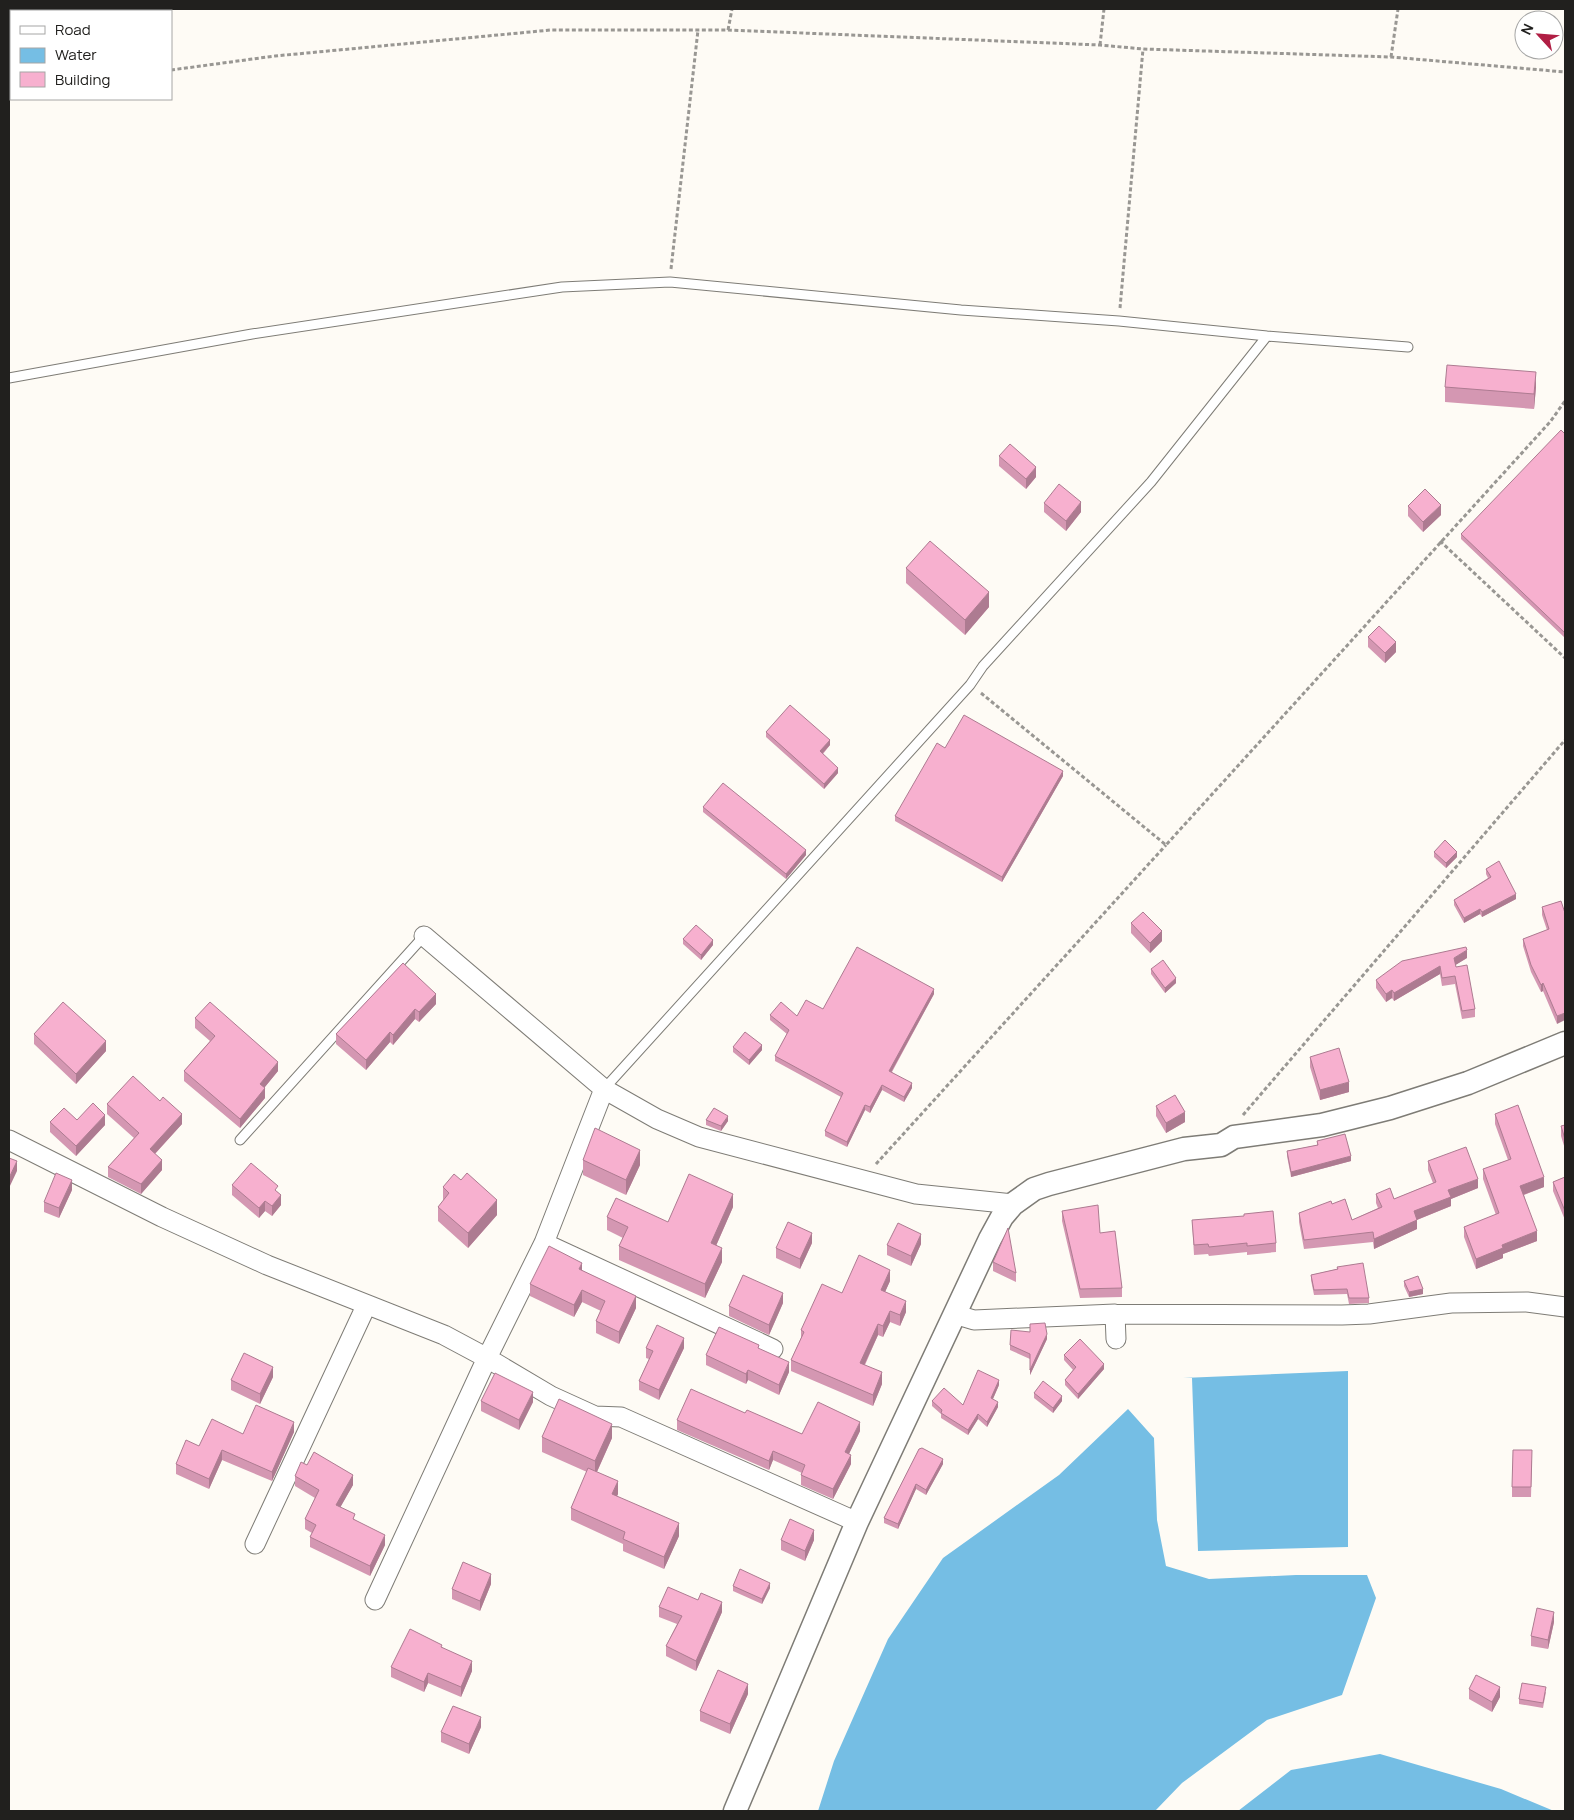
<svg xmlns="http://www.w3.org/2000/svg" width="1574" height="1820" font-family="Manrope,sans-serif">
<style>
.water{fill:#75bee4}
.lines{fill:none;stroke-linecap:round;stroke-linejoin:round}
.service-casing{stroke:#7e7c76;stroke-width:11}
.minor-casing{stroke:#7e7c76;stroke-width:21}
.tertiary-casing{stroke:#7e7c76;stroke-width:25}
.path{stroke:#999793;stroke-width:3;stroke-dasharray:4 2.5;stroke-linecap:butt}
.service{stroke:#fff;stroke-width:9}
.minor{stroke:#fff;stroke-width:19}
.tertiary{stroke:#fff;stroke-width:22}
.wall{fill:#d497b2}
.shaded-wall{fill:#ad7b91}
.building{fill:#f7b0cf;stroke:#ad7b91}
</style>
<rect width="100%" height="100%" fill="#fefbf5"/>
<!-- water -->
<path class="water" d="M1348,1371V1547L1198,1551L1192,1378H1183Z
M1128,1409L1154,1438L1157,1520L1166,1566L1209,1579L1296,1575H1367L1376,1598L1342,1695L1267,1720L1182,1783L1155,1811H818L834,1761L888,1639L943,1558L1059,1475Z
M1380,1754L1501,1789L1554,1811H1238L1291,1770Z"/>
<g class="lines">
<defs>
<path id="service" d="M9,378L252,334L562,287L670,282L961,310L1119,321L1267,336L1408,347
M604,1089L970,685L983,666L1151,482L1267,336
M240,1140L424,936"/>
<path id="minor" d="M424,936L604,1089L657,1119L699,1137L916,1194L1013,1204
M9,1140L162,1217L267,1265L444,1335L487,1358L551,1396L595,1416L621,1417L857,1522
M544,1243L773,1349
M954,1314L974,1320L1115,1314L1342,1315L1369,1314L1451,1303L1527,1302L1565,1307
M1115,1314L1116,1339
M255,1544L366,1306
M375,1600L487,1358L544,1243L604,1089"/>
<path id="tertiary" d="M735,1811L857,1522L990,1239L1002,1217L1013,1204L1034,1189L1049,1184L1184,1149L1221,1145L1234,1137L1322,1125L1390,1108L1468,1083L1565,1043"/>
</defs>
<!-- service casing -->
<use href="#service" class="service-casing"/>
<!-- minor casing -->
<use href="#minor" class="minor-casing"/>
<!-- tertiary casing -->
<use href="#tertiary" class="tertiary-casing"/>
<!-- path -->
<path class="path" d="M120,11L124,9
M728,30L732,9
M1100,45L1104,9
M1391,57L1398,9
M171,70L275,56L551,30H728L1100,45L1143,49L1391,57L1565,72
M9,88L11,86
M9,92L11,91
M671,269L698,30
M1120,308L1143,49
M1440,541L1565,658
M981,693L1166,845L1550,422L1565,401
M1243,1115L1565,740
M876,1164L1166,845"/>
<!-- service -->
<use href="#service" class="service"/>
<!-- minor -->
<use href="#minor" class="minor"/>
<!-- tertiary -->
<use href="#tertiary" class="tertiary"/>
</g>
<!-- wall -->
<path class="wall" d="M1445,387H1536L1534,409L1445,402Z
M1565,434V638L1461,539V534Z
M999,456L1036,477L1026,489L999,466Z
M1044,503L1081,512L1066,531L1044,512Z
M1408,506L1441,515L1423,532L1408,516Z
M906,568L989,607L965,635L906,583Z
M1368,637L1396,652L1385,663L1368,647Z
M766,732L830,745L823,754L838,773L824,789L766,737Z
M945,748L1063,776L1002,882L895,821V816Z
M703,807L806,855L786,879L703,812Z
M1434,852L1457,857L1446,868L1434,857Z
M1486,869L1516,899L1482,917L1480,914L1464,923L1454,905V900L1488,878L1486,874Z
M1561,901L1557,1024L1543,991L1541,992L1531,972L1523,946V939L1547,930L1542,915V907Z
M1131,923L1162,941L1150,953L1131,933Z
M683,939L713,945L701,960L683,944Z
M1467,958L1455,965L1475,1009V1017L1462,1019L1455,984L1442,986L1440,974L1394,1001L1392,998L1386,1002L1376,988V980Z
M403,963L436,1004L419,1022L415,1019L393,1045L390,1042L366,1070L336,1044V1034Z
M1151,969L1176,983L1165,993L1151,974Z
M934,994L892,1072L912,1088L904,1102L882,1090L870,1113L865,1110L847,1147L825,1136V1131L841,1097L775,1061V1056L787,1034L770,1020V1015L797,1016L823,1009Z
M195,1018L278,1071L264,1088L265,1098L240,1128L184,1081V1071L210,1041L195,1028Z
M34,1034L106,1051L76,1084L34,1044Z
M733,1047L762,1050L749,1065L733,1052Z
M1310,1057L1349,1092L1320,1100L1310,1067Z
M107,1104L182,1124L155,1154L162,1170L141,1194L108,1177V1167L134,1138L107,1114Z
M1156,1106L1185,1122L1166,1133L1156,1116Z
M1495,1114L1544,1187L1524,1195L1537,1241L1503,1254V1258L1476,1269L1464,1237V1227L1496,1215L1483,1179V1169L1508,1160L1495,1124Z
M77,1120L105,1125L76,1156L50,1132V1122Z
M706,1120L728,1121L721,1131L706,1125Z
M1565,1125V1149L1561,1136V1126Z
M1317,1141L1351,1161L1291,1177L1287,1156V1151L1317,1145Z
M583,1160L640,1165L626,1195L583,1175Z
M1428,1161L1478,1188L1451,1199V1206L1417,1220V1229L1374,1249L1373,1242L1304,1249L1299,1222V1213L1332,1204L1352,1220L1378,1208L1376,1203V1194L1394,1199L1433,1183L1428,1170Z
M1565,1177V1220L1553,1191V1182Z
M232,1185L278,1192L281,1205L272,1216L265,1211L259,1218L232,1195Z
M443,1187L497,1215L468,1248L438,1221V1207L443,1201Z
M72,1190L59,1218L44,1212V1202Z
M733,1207L716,1246L722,1262L705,1298L619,1260V1246L623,1238L607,1230V1217L668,1222Z
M1062,1211L1100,1233L1122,1288V1297L1080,1298L1062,1221Z
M1192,1220L1276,1243V1252L1247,1255V1252L1209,1256L1208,1254L1194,1255Z
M812,1243L800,1269L776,1258V1248Z
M921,1244L911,1266L887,1255V1245Z
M993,1262L1016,1273V1282L993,1271Z
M1337,1267L1369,1298V1303L1349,1304L1347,1294L1314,1295L1311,1280V1275L1337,1269Z
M582,1270L636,1308L619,1344L596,1333V1321L601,1311L582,1302L574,1317L530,1296V1284Z
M890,1281L885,1292L906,1312L900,1326L890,1322L883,1337L878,1335L865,1365L882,1384L873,1406L791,1371V1360L801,1338V1330L842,1293Z
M1404,1281L1423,1294L1409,1297L1404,1286Z
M783,1303L769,1335L729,1316V1306Z
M1047,1339L1030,1375V1359L1010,1350V1345Z
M646,1348H684L659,1400L639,1390V1381L649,1359L646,1358Z
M706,1355L789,1372L779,1395L748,1380L746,1384L706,1365Z
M1064,1355L1104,1369L1078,1399L1065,1385V1380L1073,1370L1064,1360Z
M273,1377L260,1404L231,1390V1380Z
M999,1385L993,1399L998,1407L987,1427L978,1419L968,1435L941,1418V1414L932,1406V1401L963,1405Z
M1034,1393L1062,1401L1053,1413L1034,1398Z
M481,1401L533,1402L519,1430L481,1411Z
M745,1413L802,1434L860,1431L849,1454L851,1464L833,1499L801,1485V1475L802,1473L773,1460L769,1470L677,1430V1420Z
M294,1432L272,1481L222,1460L209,1489L176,1474V1464L199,1446L243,1434Z
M542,1437L612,1438L597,1472L618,1494L617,1496L679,1536L664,1569L623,1551V1544L571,1520V1508L587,1472L542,1452Z
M919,1449L943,1464L926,1495L916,1489L898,1529L884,1523V1518Z
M1532,1460L1531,1497H1512V1487Z
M295,1476L353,1485L340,1507L385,1545L370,1576L310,1547V1537L312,1533L305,1529V1519L315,1498L295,1486Z
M781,1540H814L805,1561L781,1550Z
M491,1584L480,1611L452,1599V1589Z
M733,1586L770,1588L762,1604L733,1591Z
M659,1607L722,1612L696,1671L666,1656V1646L677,1624L659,1617Z
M1554,1622L1548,1649L1531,1646V1636Z
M442,1647L472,1671L461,1697L428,1683L424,1692L391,1677V1667Z
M1469,1689L1500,1697L1492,1712L1469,1699Z
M1546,1692L1543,1708L1519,1704V1699Z
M748,1694L730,1734L700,1721V1711Z
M481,1727L469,1754L441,1742V1732Z"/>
<!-- shaded-wall -->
<path class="shaded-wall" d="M1536,372V387L1534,409V394Z
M1036,467V477L1026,489V479Z
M1081,502V512L1066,531V521Z
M1441,505V515L1423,532V522Z
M989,592V607L965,635V620Z
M1396,642V652L1385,663V653Z
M830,740V745L820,756V751Z
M838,768V773L824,789V784Z
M1063,771V776L1002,882V877Z
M806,850V855L786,879V874Z
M1457,852V857L1446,868V863Z
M1516,894V899L1482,917V912Z
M1480,909V914L1464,923V918Z
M1162,931V941L1150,953V943Z
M713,940V945L701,960V955Z
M1467,950V958L1454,966V958Z
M1440,966V974L1394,1001V993Z
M1176,978V983L1165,993V988Z
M1543,983V991L1541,992V985Z
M934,989V994L889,1076V1071Z
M1392,990V998L1386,1002V994Z
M436,994V1004L419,1022V1012Z
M415,1009V1019L393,1045V1035Z
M1565,1013V1020L1557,1024V1016Z
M390,1032V1042L366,1070V1060Z
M106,1041V1051L76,1084V1074Z
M762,1045V1050L749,1065V1060Z
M278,1062V1071L260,1093V1084Z
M1349,1082V1092L1320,1100V1090Z
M912,1083V1088L904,1102V1097Z
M882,1085V1090L870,1113V1107Z
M265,1088V1098L240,1128V1119Z
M865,1105V1110L847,1147V1142Z
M1185,1112V1122L1166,1133V1123Z
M182,1114V1124L150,1159V1149Z
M105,1115V1125L76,1156V1146Z
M728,1116V1121L721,1131V1126Z
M640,1150V1165L626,1195V1180Z
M1351,1156V1161L1291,1177V1172Z
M162,1160V1170L141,1194V1184Z
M17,1161V1171L9,1188V1178Z
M1544,1177V1187L1520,1196V1186Z
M1478,1179V1188L1451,1199V1206L1414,1221V1211L1448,1190Z
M72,1180V1190L59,1218V1208Z
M733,1194V1207L711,1257V1243Z
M281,1195V1205L272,1216V1206Z
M497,1200V1215L468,1248V1233Z
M265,1201V1211L259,1218V1208Z
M1417,1220V1229L1374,1249V1239Z
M1537,1231V1241L1503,1254V1258L1476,1269V1259L1502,1245Z
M812,1233V1243L800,1269V1259Z
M921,1234V1244L911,1266V1256Z
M722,1248V1262L705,1298V1284Z
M582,1263V1275L579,1269Z
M890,1270V1281L881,1301V1290Z
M1423,1289V1294L1409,1297V1292Z
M582,1290V1302L574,1317V1305Z
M783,1293V1303L769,1335V1325Z
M636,1296V1308L619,1344V1332Z
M906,1301V1312L900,1326V1315Z
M890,1311V1322L883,1337V1326Z
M878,1324V1335L860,1374V1363Z
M1047,1334V1339L1030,1375V1370Z
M684,1338V1348L659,1400V1390Z
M789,1362V1372L779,1395V1385Z
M1104,1364V1369L1078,1399V1394Z
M273,1367V1377L260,1404V1394Z
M748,1370V1380L746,1384V1374Z
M882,1372V1384L873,1406V1395Z
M999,1380V1385L991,1403V1398Z
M533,1392V1402L519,1430V1420Z
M1062,1396V1401L1053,1413V1408Z
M998,1402V1407L987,1427V1422Z
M978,1414V1419L968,1435V1430Z
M294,1422V1432L272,1481V1472Z
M860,1422V1431L845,1462V1452Z
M612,1424V1438L595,1476V1461Z
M222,1450V1460L209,1489V1479Z
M773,1451V1460L769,1470V1461Z
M851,1455V1464L833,1499V1489Z
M943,1459V1464L926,1495V1490Z
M353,1475V1485L336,1515V1505Z
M618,1481V1494L612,1506V1494Z
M916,1484V1489L898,1529V1524Z
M679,1523V1536L664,1569V1557Z
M814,1530V1540L805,1561V1551Z
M385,1535V1545L370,1576V1566Z
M491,1574V1584L480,1611V1601Z
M770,1583V1588L762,1604V1599Z
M722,1602V1612L696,1671V1661Z
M1554,1612V1622L1548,1649V1640Z
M472,1661V1671L461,1697V1687Z
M428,1673V1683L424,1692V1682Z
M748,1684V1694L730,1734V1724Z
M1500,1687V1697L1492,1712V1702Z
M481,1717V1727L469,1754V1744Z"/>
<!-- building -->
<path class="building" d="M1447,365L1536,372L1534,394L1445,387Z
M1561,430L1565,434V633L1461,534Z
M1010,444L1036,467L1026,479L999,456Z
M1059,484L1081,502L1066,521L1044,503Z
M1425,489L1441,505L1423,522L1408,506Z
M930,541L989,592L965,620L906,568Z
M1379,626L1396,642L1385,653L1368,637Z
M790,705L830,740L820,751L838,768L824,784L766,732Z
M964,715L1063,771L1002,877L895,816L937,743L945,748Z
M723,783L806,850L786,874L703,807Z
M1445,840L1457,852L1446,863L1434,852Z
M1499,861L1516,894L1482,912L1480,909L1464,918L1454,900L1491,877L1486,869Z
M1561,901L1565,913V1013L1557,1016L1543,983L1541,985L1531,965L1523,939L1549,929L1542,907Z
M1143,912L1162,931L1150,943L1131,923Z
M696,925L713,940L701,955L683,939Z
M857,947L934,989L889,1071L912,1083L904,1097L882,1085L870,1107L865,1105L847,1142L825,1131L843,1093L775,1056L789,1030L770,1015L781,1002L797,1016L806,1000L823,1009Z
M1466,947L1467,950L1454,958L1456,967L1467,965L1475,1009L1462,1011L1455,976L1442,978L1440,966L1394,993L1392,990L1386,994L1376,980L1402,961Z
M1163,960L1176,978L1165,988L1151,969Z
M403,963L436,994L419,1012L415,1009L393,1035L390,1032L366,1060L336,1034Z
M63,1002L106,1041L76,1074L34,1034Z
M210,1002L278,1062L260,1084L265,1088L240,1119L184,1071L215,1036L195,1018Z
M745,1032L762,1045L749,1060L733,1047Z
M1339,1048L1349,1082L1320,1090L1310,1057Z
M133,1076L160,1101L163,1097L182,1114L150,1149L162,1160L141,1184L108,1167L139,1133L107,1104Z
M1175,1095L1185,1112L1166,1123L1156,1106Z
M93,1103L105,1115L76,1146L50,1122L64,1108L77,1120Z
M1518,1105L1544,1177L1520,1186L1537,1231L1502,1245L1503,1248L1476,1259L1464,1227L1499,1213L1483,1169L1511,1159L1495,1114Z
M714,1108L728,1116L721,1126L706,1120Z
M1565,1125V1139L1561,1126Z
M595,1128L640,1150L626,1180L583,1160Z
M1345,1134L1351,1156L1291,1172L1287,1151L1318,1145L1317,1141Z
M1466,1147L1478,1179L1448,1190L1451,1197L1414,1211L1417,1220L1374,1239L1373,1232L1304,1240L1299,1213L1331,1201L1332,1204L1345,1199L1352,1220L1382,1207L1376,1194L1390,1188L1394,1199L1436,1182L1428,1161Z
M9,1158L17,1161L9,1178Z
M251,1163L278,1186L275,1190L281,1195L272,1206L265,1201L259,1208L232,1185Z
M56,1173L72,1180L59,1208L44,1202Z
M467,1173L497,1200L468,1233L438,1207L449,1193L443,1187L454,1174L461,1180Z
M689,1174L733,1194L711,1243L722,1248L705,1284L619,1246L628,1227L607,1217L616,1198L668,1222Z
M1565,1177V1211L1553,1182Z
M1098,1205L1100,1233L1115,1231L1122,1288L1080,1289L1062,1211Z
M1273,1211L1276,1243L1247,1246V1243L1209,1247L1208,1244L1194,1245L1192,1220L1244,1216V1214Z
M788,1222L812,1233L800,1259L776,1248Z
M898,1223L921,1234L911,1256L887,1245Z
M1008,1228L1016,1273L993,1262Z
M549,1246L582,1263L579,1269L636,1296L619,1332L596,1321L605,1301L582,1290L574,1305L530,1284Z
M859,1255L890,1270L881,1290L906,1301L900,1315L890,1311L883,1326L878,1324L860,1363L882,1372L873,1395L791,1360L804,1332L801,1330L822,1284L842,1293Z
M1363,1263L1369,1298H1349L1347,1289L1314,1290L1311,1275L1338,1269L1337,1267Z
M743,1275L783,1293L769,1325L729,1306Z
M1418,1276L1423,1289L1409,1292L1404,1281Z
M1045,1323L1047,1334L1030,1370V1354L1010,1345L1011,1330L1030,1332V1324Z
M657,1325L684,1338L659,1390L639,1381L653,1351L646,1348Z
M719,1327L759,1345L758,1348L789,1362L779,1385L748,1370L746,1374L706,1355Z
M1080,1339L1104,1364L1078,1394L1065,1380L1076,1367L1064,1355Z
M244,1353L273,1367L260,1394L231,1380Z
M978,1370L999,1380L991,1398L998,1402L987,1422L978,1414L968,1430L941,1413L942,1410L932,1401L944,1388L963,1405Z
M495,1373L533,1392L519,1420L481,1401Z
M1043,1381L1062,1396L1053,1408L1034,1393Z
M691,1389L745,1413L747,1410L802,1434L818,1402L860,1422L845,1452L851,1455L833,1489L801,1475L805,1465L773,1451L769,1461L677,1420Z
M559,1399L612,1424L595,1461L542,1437Z
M256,1405L294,1422L272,1472L222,1450L209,1479L176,1464L186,1440L199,1446L212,1419L243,1434Z
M922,1448L943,1459L926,1490L916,1484L898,1524L884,1518L919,1449Z
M1513,1450H1532L1531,1487H1512Z
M314,1452L353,1475L336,1505L355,1514L353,1519L385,1535L370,1566L310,1537L316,1525L305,1519L319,1490L295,1476L301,1462L307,1465Z
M588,1468L618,1481L612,1494L679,1523L664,1557L623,1539L625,1532L571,1508Z
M790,1519L814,1530L805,1551L781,1540Z
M463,1562L491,1574L480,1601L452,1589Z
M740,1569L770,1583L762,1599L733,1586Z
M668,1587L698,1600L701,1593L722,1602L696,1661L666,1646L682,1616L659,1607Z
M1537,1608L1554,1612L1548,1640L1531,1636Z
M410,1629L442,1645L441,1647L472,1661L461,1687L428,1673L424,1682L391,1667Z
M718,1670L748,1684L730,1724L700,1711Z
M1476,1675L1500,1687L1492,1702L1469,1689Z
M1522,1683L1546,1687L1543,1703L1519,1699Z
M453,1706L481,1717L469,1744L441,1732Z"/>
<!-- border -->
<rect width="1574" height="1820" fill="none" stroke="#21201e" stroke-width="20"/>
<!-- legend -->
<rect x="10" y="10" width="162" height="90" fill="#ffffff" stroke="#a6a6a5"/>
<rect x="20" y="26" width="25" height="8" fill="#ffffff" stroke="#a6a6a5"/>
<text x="55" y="35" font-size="15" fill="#21201e">Road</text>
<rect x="20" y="48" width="25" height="15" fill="#75bee4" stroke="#a6a6a5"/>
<text x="55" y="60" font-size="15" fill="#21201e">Water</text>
<rect x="20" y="72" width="25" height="15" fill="#f7b0cf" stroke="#a6a6a5"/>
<text x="55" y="85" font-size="15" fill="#21201e">Building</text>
<!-- north arrow -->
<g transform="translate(1539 35) rotate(296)"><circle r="24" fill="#ffffff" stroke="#a6a6a5"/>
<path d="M0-4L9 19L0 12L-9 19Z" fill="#b01e44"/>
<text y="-8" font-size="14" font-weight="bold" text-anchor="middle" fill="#21201e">N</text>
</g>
</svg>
